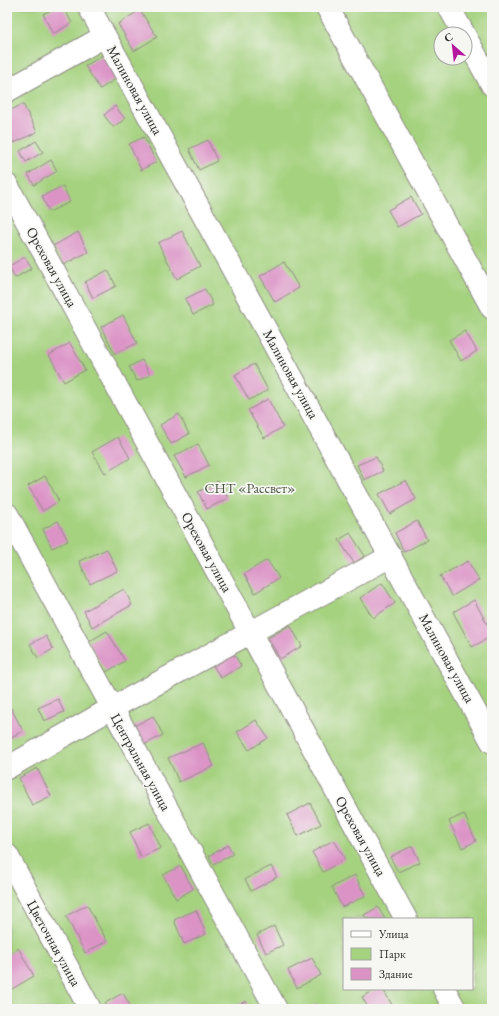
<svg xmlns="http://www.w3.org/2000/svg" width="499" height="1016" font-family="'EB Garamond',serif">
<style>
.green{fill:#a5d27f;stroke:#687e55;fill-rule:evenodd}
.building{fill:#db93c6}
.lines{fill:none;stroke-linecap:round;stroke-linejoin:round}
.minor-casing{stroke:#8e8b82;stroke-width:24}
.minor{stroke:#fff;stroke-width:22}
.labels{text-anchor:middle;dominant-baseline:central;stroke-width:3.5;stroke-linejoin:round;paint-order:stroke}
.street-label{font-size:14px;fill:#2b2b2b;stroke:#f6f6f2}
.park-label{font-size:14px;fill:#4a5540;stroke:#f6f6f2}
</style>
<rect width="100%" height="100%" fill="#f6f6f2"/>
<filter id="ink" filterUnits="userSpaceOnUse"><feTurbulence type="fractalNoise" baseFrequency=".025" numOctaves="2"/><feDisplacementMap in="SourceGraphic" scale="8" xChannelSelector="R" yChannelSelector="G"/><feConvolveMatrix kernelMatrix="1 2 1 2 8 2 1 2 1" color-interpolation-filters="sRGB"/></filter>
<filter id="wash" filterUnits="userSpaceOnUse"><feTurbulence type="fractalNoise" baseFrequency=".012" numOctaves="4" result="noise"/><feDisplacementMap in="SourceGraphic" scale="16" xChannelSelector="R" yChannelSelector="G"/><feGaussianBlur stdDeviation="0.9" result="paint"/><feColorMatrix in="noise" values="0 0 0 0 0 0 0 0 0 0 0 0 0 0 0 0 0 1.4 0 .05"/><feComposite in="paint" operator="in"/></filter>
<g filter="url(#wash)">
<rect width="100%" height="100%" fill="#f2ebd9"/>
<!-- green -->
<path class="green" d="M7,7H492V1009H7ZM441,34H465V58H441ZM344,919H472V989H344Z"/>
<g id="blocks">
<!-- building -->
<path class="building" d="M57,7H63L72,23L53,34L43,14Z
M140,10L157,37L134,51L118,24Z
M103,55L117,78L100,89L85,66Z
M23,104L37,132L14,143L7,131V112Z
M115,106L125,119L113,127L104,115Z
M144,137L156,162L141,170L129,144Z
M208,140L217,161L199,170L189,149Z
M36,141L43,152L26,162L20,151Z
M51,160L57,171L34,185L28,174Z
M63,186L70,202L49,212L42,196Z
M411,197L421,214L397,227L388,210Z
M182,231L200,266L177,279L158,243Z
M78,232L88,252L63,265L53,246Z
M25,257L32,268L15,278L9,266Z
M284,262L299,288L275,302L260,276Z
M108,270L116,286L93,298L85,282Z
M205,289L213,305L193,315L185,299Z
M123,315L137,343L115,354L101,327Z
M465,331L477,351L461,361L449,340Z
M70,343L85,370L64,382L49,355Z
M142,360L150,375L137,381L129,367Z
M254,364L268,390L249,400L235,375Z
M268,399L283,427L264,438L248,410Z
M179,414L189,434L171,444L160,425Z
M118,437L130,458L105,473L92,452Z
M198,444L209,465L186,477L174,456Z
M376,457L383,471L364,480L357,465Z
M45,476L59,501L43,511L28,486Z
M406,480L416,499L390,514L379,494Z
M218,481L228,498L207,509L198,492Z
M58,521L68,541L52,548L43,529Z
M417,521L427,540L404,552L395,533Z
M350,533L365,556L354,563L339,540Z
M107,549L117,571L90,584L79,561Z
M267,560L279,578L255,593L244,574Z
M468,561L479,580L452,596L440,576Z
M382,583L395,603L373,618L360,598Z
M124,589L132,605L92,627L84,611Z
M474,600L492,633V636L472,647L453,612Z
M290,625L302,646L280,659L268,638Z
M107,631L125,661L106,672L88,642Z
M46,636L53,649L38,658L30,644Z
M233,652L241,666L221,678L212,664Z
M58,699L64,712L44,721L38,708Z
M11,708L23,731L7,739V710Z
M153,716L163,735L142,746L132,727Z
M256,720L268,738L249,750L237,732Z
M203,743L214,766L179,782L168,758Z
M37,768L51,796L32,805L19,778Z
M310,803L321,824L298,836L287,815Z
M464,814L476,841L462,848L449,821Z
M149,823L161,848L141,857L130,832Z
M334,840L345,859L323,872L312,852Z
M228,845L233,854L213,864L209,856Z
M412,846L420,862L398,872L390,857Z
M181,866L193,889L176,899L163,875Z
M271,866L277,877L251,891L245,879Z
M355,875L365,896L342,907L332,887Z
M87,905L107,941L85,953L66,916Z
M378,907L385,919H367L364,915Z
M196,910L206,934L184,944L174,920Z
M274,926L283,945L266,953L257,935Z
M18,948L34,976L12,989L7,981V955Z
M312,958L321,975L297,988L288,970Z
M377,989H383L392,1005L384,1009H369L362,997Z
M123,993L132,1009H108L105,1003Z
M246,1001L250,1009H229Z
M317,1004L319,1009H307Z"/>
</g>
</g>
<g filter="url(#ink)">
<use href="#blocks" fill-opacity="0" stroke="#8e8b82" stroke-width="1"/>
<g class="lines">
<defs>
<path id="minor" d="M89,7L492,742
M327,7L492,308
M449,7L464,34
M465,36L492,85
M7,91L105,36
M7,185L406,919
M7,514L276,1009
M7,768L112,708L391,556
M7,855L90,1009
M444,989L455,1009"/>
</defs>
<!-- minor casing -->
<use href="#minor" class="minor-casing"/>
<!-- minor -->
<use href="#minor" class="minor"/>
</g>
</g>
<g class="labels">
<!-- street labels -->
<g class="street-label">
<text transform="translate(135 90) rotate(61)">Малиновая улица</text>
<text transform="translate(52 267) rotate(61)">Ореховая улица</text>
<text transform="translate(291 374) rotate(61)">Малиновая улица</text>
<text transform="translate(207 552) rotate(61)">Ореховая улица</text>
<text transform="translate(447 658) rotate(61)">Малиновая улица</text>
<text transform="translate(141 762) rotate(61)">Центральная улица</text>
<text transform="translate(361 836) rotate(61)">Ореховая улица</text>
<text transform="translate(54 943) rotate(61)">Цветочная улица</text>
</g>
<!-- park labels -->
<g class="park-label">
<text x="250" y="488">СНТ «Рассвет»</text>
</g>
</g>
<!-- margin -->
<rect width="499" height="1016" fill="none" stroke="#f6f6f2" stroke-width="24"/>
<!-- legend -->
<rect x="343" y="918" width="130" height="72" fill="#f6f6f2" stroke="#a5a5a2"/>
<rect x="351" y="931" width="20" height="6" fill="#ffffff" stroke="#a5a5a2"/>
<text x="379" y="938" font-size="12" fill="#2b2b2b">Улица</text>
<rect x="351" y="948" width="20" height="12" fill="#a5d27f" stroke="#a5a5a2"/>
<text x="379" y="958" font-size="12" fill="#2b2b2b">Парк</text>
<rect x="351" y="968" width="20" height="12" fill="#db93c6" stroke="#a5a5a2"/>
<text x="379" y="978" font-size="12" fill="#2b2b2b">Здание</text>
<!-- north arrow -->
<g transform="translate(453 46) rotate(332)"><circle r="19" fill="#f6f6f2" stroke="#a5a5a2"/>
<path d="M0-3L7 15L0 10L-7 15Z" fill="#b5179e"/>
<text y="-6" font-size="11" font-weight="bold" text-anchor="middle" fill="#2b2b2b">С</text>
</g>
</svg>
